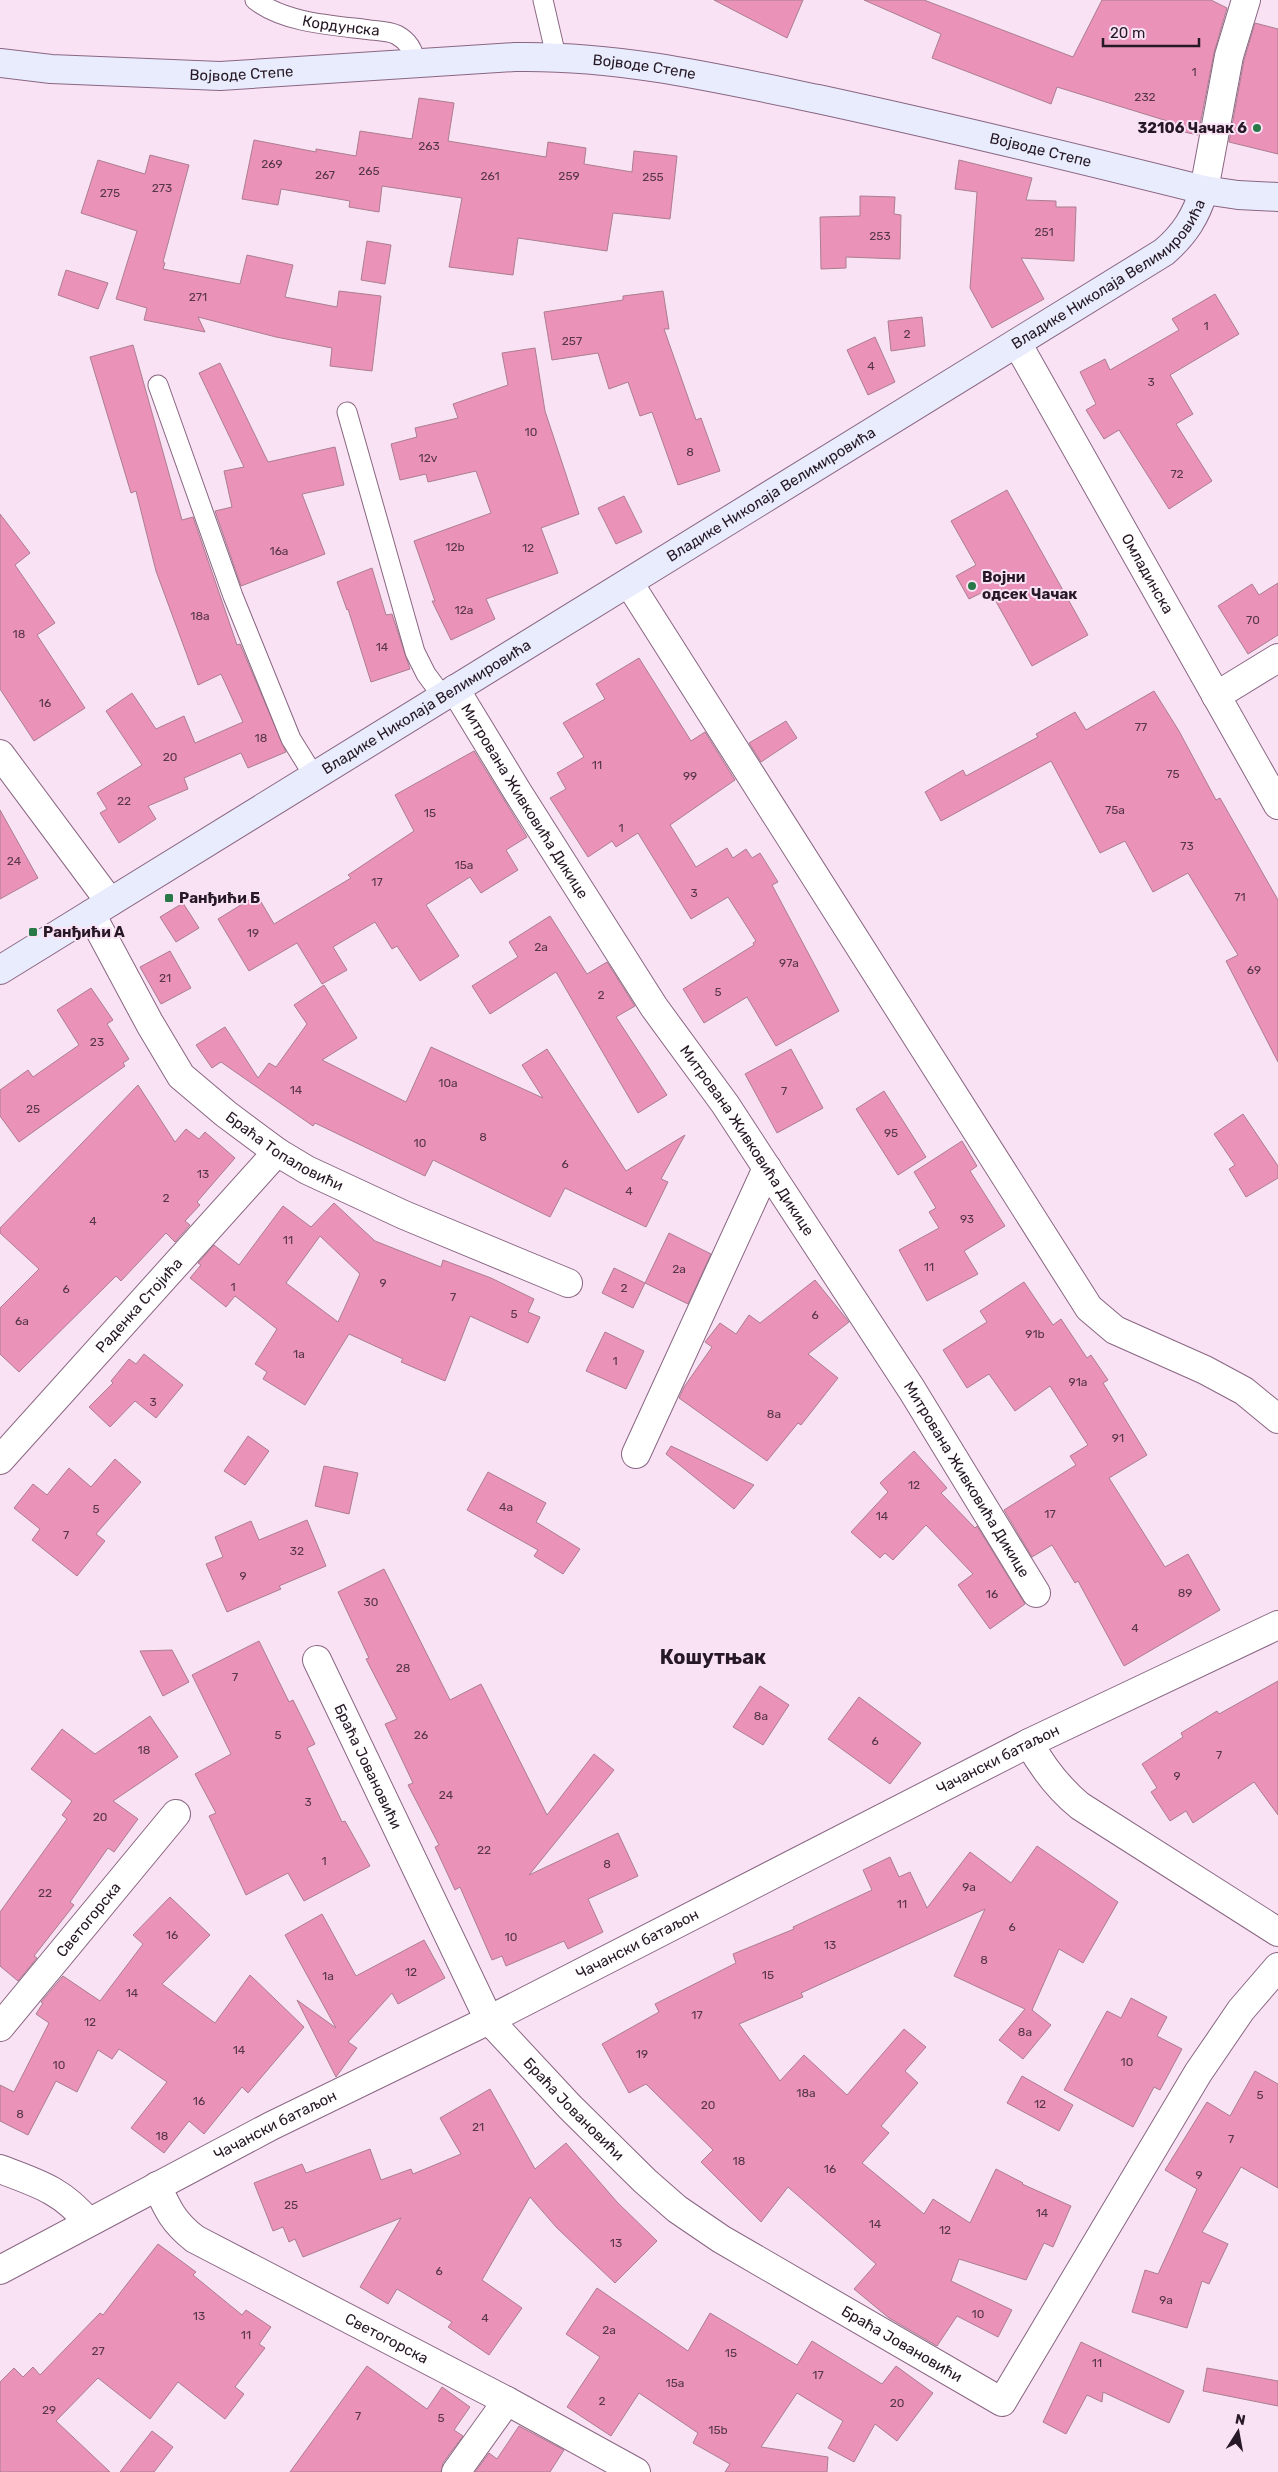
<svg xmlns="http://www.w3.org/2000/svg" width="1278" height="2472" font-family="Rubik,sans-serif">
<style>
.building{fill:#ea92b7;stroke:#ab7e90;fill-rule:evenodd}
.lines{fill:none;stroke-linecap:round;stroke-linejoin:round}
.lane-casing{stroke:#896682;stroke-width:21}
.street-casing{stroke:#896682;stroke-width:30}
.secondary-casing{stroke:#896682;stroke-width:30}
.lane{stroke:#fff;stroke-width:19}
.street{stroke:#fff;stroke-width:28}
.secondary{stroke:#e8ecfc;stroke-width:28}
.poi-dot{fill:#297848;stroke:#fae2f5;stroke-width:2}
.labels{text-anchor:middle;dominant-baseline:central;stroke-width:4;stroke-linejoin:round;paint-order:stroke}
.number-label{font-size:12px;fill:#573649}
.street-label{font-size:15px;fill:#261824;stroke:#fae2f5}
.poi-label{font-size:15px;font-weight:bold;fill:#261824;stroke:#fae2f5;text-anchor:start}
.district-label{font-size:20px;font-weight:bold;fill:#261824;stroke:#fae2f5}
</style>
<rect width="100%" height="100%" fill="#fae2f5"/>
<!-- building -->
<path class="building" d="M714,0H803L787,38Z
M864,0H924L1073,57L1102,0H1211L1227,8L1214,53L1198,135L1175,130L1177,124L1057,87L1051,104L932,58L941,34Z
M1255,23L1278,29V154L1229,142L1244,60Z
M419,98L454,103L448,141L546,157L548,142L586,148L584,164L632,172L634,151L677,156L670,219L613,213L607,251L518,238L513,275L449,267L462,198L382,186L379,212L349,207L350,201L281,189L278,205L242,199L254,140L316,152V149L356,156L360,131L412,139Z
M150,155L189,165L163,262L165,263L163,269L240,284L247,255L293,265L285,297L337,307L339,291L381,296L372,371L330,366L332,348L276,337L198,317L205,332L144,320L147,308L116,299L137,231L81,213L98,160L145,174Z
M959,160L1032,178L1026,200L1056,201V207H1076L1074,261L1021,258L1044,299L992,328L970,288L977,192L955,189Z
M860,196L895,197L894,214L901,215L900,259L846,257V268L821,269L820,217L860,216Z
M367,241L391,245L385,284L361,280Z
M66,270L108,283L98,309L58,295Z
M663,291L669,329H664L696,420L701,418L720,471L678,485L652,412L640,416L628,382L609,389L598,353L552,360L544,312L623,300V296Z
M1215,294L1239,334L1170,375L1193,414L1176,424L1212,481L1169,509L1119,430L1104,439L1086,410L1096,404L1080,372L1105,359L1110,370L1179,330L1172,319Z
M922,317L925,346L891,351L888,321Z
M875,337L895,382L868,395L847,350Z
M133,345L182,520L193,517L237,645L240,644L286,752L248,768L241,753L184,778L188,789L148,806L156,819L119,843L100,813L107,809L97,793L142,765L106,711L132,693L156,729L184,716L195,743L243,722L221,674L198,685L156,571L136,491L131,493L90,357Z
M535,348L545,411L579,514L541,528L558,573L486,599L495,619L451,640L432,601H435L414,541L491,513L476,471L428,482L426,474L400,480L391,444L417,437L415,428L458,418L453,404L508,385L502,353Z
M220,363L268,462L335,447L344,485L302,494L325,554L241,586L215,511L232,507L224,471L244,467L199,373Z
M1007,490L1088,635L1032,666L989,589L969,599L956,576L976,565L951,521Z
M624,496L642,532L616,544L598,508Z
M0,514L30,553L15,565L55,623L37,635L85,708L34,741L0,689Z
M372,568L386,615L392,614L410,669L371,682L348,609L347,610L337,582Z
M1278,583V635L1248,654L1218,606L1252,584L1259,595Z
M639,658L691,741L705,732L735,780L670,825L696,867L727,848L733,858L746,849L752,858L760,853L778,882L772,885L839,1011L776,1046L747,997L704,1023L683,989L754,945L753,943L756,941L728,897L691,919L638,833L616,847L612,841L588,857L550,798L566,789L557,773L584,757L563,723L605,699L596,684Z
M1154,691L1179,731L1216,800L1220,798L1278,900V1062L1226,961L1238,955L1188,873L1153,892L1125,841L1100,853L1051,761L941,821L925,792L963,770L966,776L1038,737L1036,734L1075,712L1086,730Z
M786,721L797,738L761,762L749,743Z
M474,751L527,837L506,850L518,870L481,893L470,877L426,905L459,956L420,981L397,946L392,949L375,922L333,947L347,970L322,984L297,943L249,971L218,919L257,895L274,924L351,878L348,875L414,831L395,795Z
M0,810L38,878L0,899Z
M183,903L199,928L176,942L160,917Z
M550,916L587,974L607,962L635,1006L616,1017L667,1095L638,1113L556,972L490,1014L472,986L518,957L509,942Z
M170,951L191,988L161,1004L140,967Z
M324,985L357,1038L322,1060L406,1102L431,1047L543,1098L522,1065L547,1049L626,1171L685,1135L661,1179L668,1182L646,1227L565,1188L550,1217L433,1160L425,1176L315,1123L313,1126L221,1062L212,1068L196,1045L225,1027L258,1078L269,1063L276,1067L307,1024L294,1005Z
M91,988L113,1020L107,1024L129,1059L123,1063L125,1066L19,1142L0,1116V1090L28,1070L33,1077L79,1045L57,1010Z
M791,1049L823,1108L777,1133L745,1074Z
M138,1085L175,1142L186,1129L199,1139L205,1132L235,1158L197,1202L200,1205L185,1221L190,1225L175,1242L166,1233L121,1281L116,1276L19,1372L0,1354V1308L39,1269L0,1233V1228Z
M884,1091L926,1157L898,1175L856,1109Z
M1243,1114L1278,1166V1178L1246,1197L1229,1169L1235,1165L1214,1134Z
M962,1141L977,1166L970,1171L1005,1226L964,1251L978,1274L927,1301L899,1250L939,1228L929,1212L936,1208L914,1172Z
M334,1203L375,1241L441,1267L443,1260L491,1278L534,1299L528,1312L540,1317L528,1343L470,1316L445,1381L401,1362L403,1359L349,1334L305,1405L263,1379L267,1372L255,1364L277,1329L235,1296L226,1307L190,1278L201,1265L198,1263L214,1245L239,1265L283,1206L311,1227ZM320,1236L360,1274L338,1322L286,1283Z
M669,1233L711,1254L688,1304L645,1283Z
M614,1268L645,1283L633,1308L602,1293Z
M815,1280L849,1322L808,1354L838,1378L801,1425L798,1423L767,1461L679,1398L684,1387L712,1347L705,1342L720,1323L736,1334L749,1315L760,1323Z
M1024,1282L1053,1325L1061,1319L1087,1358L1091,1355L1108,1380L1103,1383L1147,1455L1109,1478L1165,1567L1188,1554L1220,1610L1124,1666L1078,1581L1075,1583L1052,1545L1032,1557L1004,1510L1076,1465L1070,1456L1088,1445L1050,1386L1015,1411L989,1374L967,1388L943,1350L987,1322L980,1311Z
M605,1332L644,1351L626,1389L586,1371Z
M144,1354L183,1385L156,1418L135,1401L110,1427L89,1407L113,1383L111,1381L129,1359L136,1364Z
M248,1436L269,1451L245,1485L224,1471Z
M671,1446L754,1485L734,1509L666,1454Z
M914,1451L947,1488L941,1493L975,1528L977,1526L1025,1604L990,1629L958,1585L973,1574L926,1525L893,1560L885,1553L880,1558L851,1532L888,1492L880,1483Z
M115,1459L141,1482L96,1534L105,1541L77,1576L32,1540L40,1529L14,1508L33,1484L47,1495L69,1468L91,1487Z
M324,1466L358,1473L349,1514L315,1506Z
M488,1472L546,1503L536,1522L580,1549L563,1574L534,1556L538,1550L467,1510Z
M307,1520L326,1566L279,1586L281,1589L227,1612L206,1564L223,1557L215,1537L251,1521L259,1540Z
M384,1569L450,1700L481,1684L547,1815L594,1754L614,1770L529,1875L618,1833L638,1876L588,1899L603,1932L568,1949L564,1941L506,1966L502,1956L492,1960L460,1887L455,1890L435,1847L439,1845L408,1785L413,1783L385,1724L397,1719L366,1659L369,1658L338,1592Z
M259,1641L289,1702L293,1700L315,1744L307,1748L342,1822L345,1821L370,1866L304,1901L288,1873L246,1895L209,1816L216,1813L195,1774L231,1754L192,1675Z
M172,1650L189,1682L163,1696L140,1651Z
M1278,1681V1815L1254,1782L1193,1823L1186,1811L1170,1821L1151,1792L1157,1788L1142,1764L1183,1737L1181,1733L1217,1711L1219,1714Z
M760,1686L789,1705L763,1745L733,1727Z
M859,1697L921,1743L890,1784L828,1739Z
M150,1716L178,1757L113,1801L138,1819L114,1852L108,1848L70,1902L74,1905L34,1956L37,1958L18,1981L0,1966V1912L67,1819L62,1815L72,1801L31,1769L62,1729L95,1754Z
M1037,1846L1118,1902L1083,1963L1059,1949L1032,2010L1051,2025L1023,2059L999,2040L1025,2009L954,1976L985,1909L801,1993L803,1997L739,2024L780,2081L804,2055L847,2095L904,2029L926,2047L905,2071L918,2083L881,2126L889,2133L862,2163L924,2214L933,2199L970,2223L996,2169L1023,2183L1022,2184L1071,2206L1053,2247L1044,2243L1026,2280L959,2259L951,2281L1012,2310L998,2337L957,2316L937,2346L889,2318L854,2289L876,2264L788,2187L761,2222L701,2162L713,2150L646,2084L629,2093L602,2044L659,2012L655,2004L736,1963L733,1954L794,1929L793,1927L872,1890L863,1870L890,1857L899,1877L910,1872L927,1908L970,1852L1011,1883Z
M170,1897L210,1935L162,1984L215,2023L250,1975L304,2027L248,2093L242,2087L204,2134L189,2121L164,2153L131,2128L167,2082L119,2049L112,2059L98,2050L77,2092L56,2081L28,2135L0,2121V2085L14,2092L49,2023L36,2014L43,2003L41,2002L63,1976L100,2001L143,1944L133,1935Z
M322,1914L356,1976L424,1940L445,1978L398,2004L392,1993L348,2042L357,2048L336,2077L297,2000L336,2028L285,1935Z
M1131,1998L1167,2017L1157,2036L1182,2049L1160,2090L1154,2087L1133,2127L1064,2090L1107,2011L1121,2018Z
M1255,2071L1278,2084V2188L1241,2167L1202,2232L1228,2244L1209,2284L1202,2281L1187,2328L1132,2312L1145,2270L1158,2274L1197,2189L1165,2170L1207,2102L1230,2116Z
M1022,2076L1073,2105L1059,2131L1007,2103Z
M490,2089L535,2169L566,2143L617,2202L657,2241L615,2283L557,2228L530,2197L482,2280L522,2308L489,2355L448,2327L452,2322L397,2289L388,2304L360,2287L401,2218L303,2257L295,2239L289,2242L283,2227L273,2231L254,2183L302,2164L306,2173L370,2149L381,2180L411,2169L413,2174L461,2154L440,2118Z
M158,2244L196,2272L193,2275L242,2315L246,2310L271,2327L259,2344L265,2348L235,2387L244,2394L225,2419L178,2382L150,2419L98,2378L56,2421L110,2472H0V2382L14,2368L23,2377L33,2367L40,2375L100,2313L103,2315Z
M597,2288L688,2351L710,2313L797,2365L812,2341L882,2384L896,2366L933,2393L897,2441L875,2424L854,2462L828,2448L843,2421L797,2393L761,2447L828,2457L827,2472H725L730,2464L693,2443L698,2433L639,2393L611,2436L567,2407L600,2357L566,2334Z
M1081,2342L1184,2391L1169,2423L1103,2392L1102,2402L1087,2395L1066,2434L1043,2422Z
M367,2366L427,2409L442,2387L470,2407L454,2430L463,2436L443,2463L441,2472H290Z
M1207,2368L1278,2381V2406L1203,2391Z
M519,2426L564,2450L550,2472H475L489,2453L497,2459Z
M152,2431L173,2447L154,2472H120Z"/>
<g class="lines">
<defs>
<g id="lane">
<path id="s1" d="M255,0C284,22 328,25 363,29C373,31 388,30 397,35C408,41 414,51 415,63"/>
<path d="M543,0L556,56"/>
<path d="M158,385L233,596L291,739L314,776"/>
<path d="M347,412L415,652L426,674L443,697"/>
</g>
<g id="street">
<path d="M1204,190L1229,56L1246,0"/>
<path id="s2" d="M1017,343L1278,805"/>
<path d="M629,583L1089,1308L1115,1330L1205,1370L1244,1391L1278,1419"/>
<path id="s3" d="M455,689L517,791L654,1007L725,1104L912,1390L1036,1593"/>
<path d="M1216,696L1278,658"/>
<path d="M0,754L110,902"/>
<path id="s4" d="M91,914L150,1024L181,1076L226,1114L277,1152L307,1170L404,1215L568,1283"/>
<path d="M636,1454L767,1168"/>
<path id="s5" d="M0,1460L277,1152"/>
<path id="s6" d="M317,1660L489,2020L570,2107L645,2181L677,2209L721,2239L1002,2402L1198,2073L1241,2010L1278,1967"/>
<path d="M1029,1743C1043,1768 1058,1788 1080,1806L1278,1932"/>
<path id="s7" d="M0,2027L176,1814"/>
<path d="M0,2169C37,2183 62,2190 88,2222"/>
<path id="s8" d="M157,2186C168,2210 174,2223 195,2239L507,2401L636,2472"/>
<path id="s9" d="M0,2270L271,2126L489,2020L1029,1743L1278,1625"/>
<path d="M456,2472L507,2401"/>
</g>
<g id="secondary">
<path id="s10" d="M0,63L51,69L220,76L515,57C618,55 717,78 818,99C947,127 1076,158 1204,190L1238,195L1278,197"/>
<path id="s11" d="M0,970L1164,252C1185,234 1196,216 1204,190"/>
</g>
</defs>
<!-- lane casing -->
<use href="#lane" class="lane-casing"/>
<!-- street casing -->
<use href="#street" class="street-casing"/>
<!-- secondary casing -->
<use href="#secondary" class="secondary-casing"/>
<!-- lane -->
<use href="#lane" class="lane"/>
<!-- street -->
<use href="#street" class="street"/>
<!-- secondary -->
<use href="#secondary" class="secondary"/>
</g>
<!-- markers -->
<g class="poi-dot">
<circle cx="1257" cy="128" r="5"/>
<circle cx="972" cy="586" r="5"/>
<rect x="164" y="893" width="10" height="10" rx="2.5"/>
<rect x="28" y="927" width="10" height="10" rx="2.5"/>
</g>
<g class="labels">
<!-- number labels -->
<g class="number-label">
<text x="1194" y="72">1</text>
<text x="1145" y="97">232</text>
<text x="429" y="146">263</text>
<text x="272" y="164">269</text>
<text x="369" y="171">265</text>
<text x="325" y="175">267</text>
<text x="490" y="176">261</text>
<text x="569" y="176">259</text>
<text x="653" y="177">255</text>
<text x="162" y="188">273</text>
<text x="110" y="193">275</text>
<text x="1044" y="232">251</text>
<text x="880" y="236">253</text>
<text x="198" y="297">271</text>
<text x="1206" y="326">1</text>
<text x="907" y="334">2</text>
<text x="572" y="341">257</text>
<text x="871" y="366">4</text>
<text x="1151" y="382">3</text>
<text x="531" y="432">10</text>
<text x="690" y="452">8</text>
<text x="428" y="458">12v</text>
<text x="1177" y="474">72</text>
<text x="455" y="547">12b</text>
<text x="528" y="548">12</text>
<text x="279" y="551">16a</text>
<text x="464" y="610">12a</text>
<text x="200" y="616">18a</text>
<text x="1253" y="620">70</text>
<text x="19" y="634">18</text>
<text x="382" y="647">14</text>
<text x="45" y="703">16</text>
<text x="1141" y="727">77</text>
<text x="261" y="738">18</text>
<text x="170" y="757">20</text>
<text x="597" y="765">11</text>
<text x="1173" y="774">75</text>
<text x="690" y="776">99</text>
<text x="124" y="801">22</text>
<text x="1115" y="810">75a</text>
<text x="430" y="813">15</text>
<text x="621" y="828">1</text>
<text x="1187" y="846">73</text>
<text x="14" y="861">24</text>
<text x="464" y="865">15a</text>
<text x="377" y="882">17</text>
<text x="694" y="893">3</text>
<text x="1240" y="897">71</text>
<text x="253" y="933">19</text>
<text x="541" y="947">2a</text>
<text x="789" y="963">97a</text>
<text x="1254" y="970">69</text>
<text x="165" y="978">21</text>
<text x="718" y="992">5</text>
<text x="601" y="995">2</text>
<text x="97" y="1042">23</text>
<text x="448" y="1083">10a</text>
<text x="296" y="1090">14</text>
<text x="784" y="1091">7</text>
<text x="33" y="1109">25</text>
<text x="891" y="1133">95</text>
<text x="483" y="1137">8</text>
<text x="420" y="1143">10</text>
<text x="565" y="1164">6</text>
<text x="203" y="1174">13</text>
<text x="629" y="1191">4</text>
<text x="166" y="1198">2</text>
<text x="967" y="1219">93</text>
<text x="93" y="1221">4</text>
<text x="288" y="1240">11</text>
<text x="929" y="1267">11</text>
<text x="679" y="1269">2a</text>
<text x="383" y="1283">9</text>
<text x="233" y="1287">1</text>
<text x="624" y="1288">2</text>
<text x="66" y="1289">6</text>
<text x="453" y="1297">7</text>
<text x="514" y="1314">5</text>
<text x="815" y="1315">6</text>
<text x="22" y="1321">6a</text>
<text x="1035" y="1334">91b</text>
<text x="299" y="1354">1a</text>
<text x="615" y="1361">1</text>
<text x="1078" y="1382">91a</text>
<text x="153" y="1402">3</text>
<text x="774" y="1414">8a</text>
<text x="1118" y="1438">91</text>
<text x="914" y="1485">12</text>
<text x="506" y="1507">4a</text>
<text x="96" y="1509">5</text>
<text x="1050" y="1514">17</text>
<text x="882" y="1516">14</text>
<text x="66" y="1535">7</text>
<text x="297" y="1551">32</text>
<text x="243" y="1576">9</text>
<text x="1185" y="1593">89</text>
<text x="992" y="1594">16</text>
<text x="371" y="1602">30</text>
<text x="1135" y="1628">4</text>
<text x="403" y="1668">28</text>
<text x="235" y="1677">7</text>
<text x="761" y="1716">8a</text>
<text x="278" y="1735">5</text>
<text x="421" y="1735">26</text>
<text x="875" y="1741">6</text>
<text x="144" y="1750">18</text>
<text x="1219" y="1755">7</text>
<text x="1177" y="1776">9</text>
<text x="446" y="1795">24</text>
<text x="308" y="1802">3</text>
<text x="100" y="1817">20</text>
<text x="484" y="1850">22</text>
<text x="324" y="1861">1</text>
<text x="607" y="1864">8</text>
<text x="969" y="1887">9a</text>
<text x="45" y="1893">22</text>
<text x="902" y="1904">11</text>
<text x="1012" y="1927">6</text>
<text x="172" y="1935">16</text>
<text x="511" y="1937">10</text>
<text x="830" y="1945">13</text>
<text x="984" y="1960">8</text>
<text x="411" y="1972">12</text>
<text x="768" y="1975">15</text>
<text x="328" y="1976">1a</text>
<text x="132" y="1993">14</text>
<text x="697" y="2015">17</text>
<text x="90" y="2022">12</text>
<text x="1025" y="2032">8a</text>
<text x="239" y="2050">14</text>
<text x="642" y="2054">19</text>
<text x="1127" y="2062">10</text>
<text x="59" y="2065">10</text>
<text x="806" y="2093">18a</text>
<text x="1260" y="2095">5</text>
<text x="199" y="2101">16</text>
<text x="1040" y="2104">12</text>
<text x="708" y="2105">20</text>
<text x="20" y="2114">8</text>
<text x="478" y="2127">21</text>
<text x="162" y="2136">18</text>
<text x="1231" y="2139">7</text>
<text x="739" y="2161">18</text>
<text x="830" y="2169">16</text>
<text x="1199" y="2175">9</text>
<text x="291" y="2205">25</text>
<text x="1042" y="2213">14</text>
<text x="875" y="2224">14</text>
<text x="945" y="2230">12</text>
<text x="616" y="2243">13</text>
<text x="439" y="2271">6</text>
<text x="1166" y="2300">9a</text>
<text x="978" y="2314">10</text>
<text x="199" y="2316">13</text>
<text x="485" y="2318">4</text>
<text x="609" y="2330">2a</text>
<text x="246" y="2335">11</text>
<text x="98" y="2351">27</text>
<text x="731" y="2353">15</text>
<text x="1097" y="2363">11</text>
<text x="818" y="2375">17</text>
<text x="675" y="2383">15a</text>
<text x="602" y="2401">2</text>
<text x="897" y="2403">20</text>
<text x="49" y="2410">29</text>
<text x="358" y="2416">7</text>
<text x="441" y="2418">5</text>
<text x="718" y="2430">15b</text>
</g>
<!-- street labels -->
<g class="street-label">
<text stroke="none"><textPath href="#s1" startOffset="91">Кордунска</textPath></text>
<text stroke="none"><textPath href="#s10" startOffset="646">Војводе Степе</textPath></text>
<text stroke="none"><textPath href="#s10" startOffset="242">Војводе Степе</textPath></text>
<text stroke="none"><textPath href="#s10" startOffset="1051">Војводе Степе</textPath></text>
<text stroke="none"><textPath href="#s11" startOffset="1311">Владике Николаја Велимировића</textPath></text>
<text stroke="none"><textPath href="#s11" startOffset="906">Владике Николаја Велимировића</textPath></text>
<text stroke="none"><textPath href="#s2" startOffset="265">Омладинска</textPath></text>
<text stroke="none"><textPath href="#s11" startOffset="501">Владике Николаја Велимировића</textPath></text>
<text stroke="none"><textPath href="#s3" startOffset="132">Митрована Живковића Дикице</textPath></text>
<text stroke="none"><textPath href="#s3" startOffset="538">Митрована Живковића Дикице</textPath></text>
<text stroke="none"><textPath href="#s4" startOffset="314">Браћа Топаловићи</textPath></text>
<text stroke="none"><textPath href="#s5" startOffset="208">Раденка Стојића</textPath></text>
<text stroke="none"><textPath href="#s3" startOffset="942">Митрована Живковића Дикице</textPath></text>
<text stroke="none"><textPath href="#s9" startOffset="1121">Чачански батаљон</textPath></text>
<text stroke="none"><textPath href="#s6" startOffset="118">Браћа Јовановићи</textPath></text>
<text stroke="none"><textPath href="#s7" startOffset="139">Светогорска</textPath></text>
<text stroke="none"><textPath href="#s9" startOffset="716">Чачански батаљон</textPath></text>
<text stroke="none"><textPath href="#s6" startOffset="522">Браћа Јовановићи</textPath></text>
<text stroke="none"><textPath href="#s9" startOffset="311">Чачански батаљон</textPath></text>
<text stroke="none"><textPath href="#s8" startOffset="282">Светогорска</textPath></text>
<text stroke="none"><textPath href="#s6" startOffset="928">Браћа Јовановићи</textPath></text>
</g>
<!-- poi labels -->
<g class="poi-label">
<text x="1247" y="128" text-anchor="end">32106 Чачак 6</text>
<text x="982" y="577">Војни<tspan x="982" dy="17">одсек Чачак</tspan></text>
<text x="179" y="898">Ранђићи Б</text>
<text x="43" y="932">Ранђићи А</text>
</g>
<!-- district labels -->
<g class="district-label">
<text x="713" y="1657">Кошутњак</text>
</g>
</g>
<!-- north arrow -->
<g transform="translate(1238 2432) rotate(11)" stroke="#fae2f5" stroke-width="4" paint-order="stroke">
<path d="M0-4L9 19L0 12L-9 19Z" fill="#261824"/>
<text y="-8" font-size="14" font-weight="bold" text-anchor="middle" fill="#261824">N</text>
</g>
<!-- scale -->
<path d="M1103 38v8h96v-8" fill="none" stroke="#261824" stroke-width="2.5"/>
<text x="1110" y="38" font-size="15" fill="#261824" stroke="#fae2f5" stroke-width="4" paint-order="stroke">20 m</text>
</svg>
